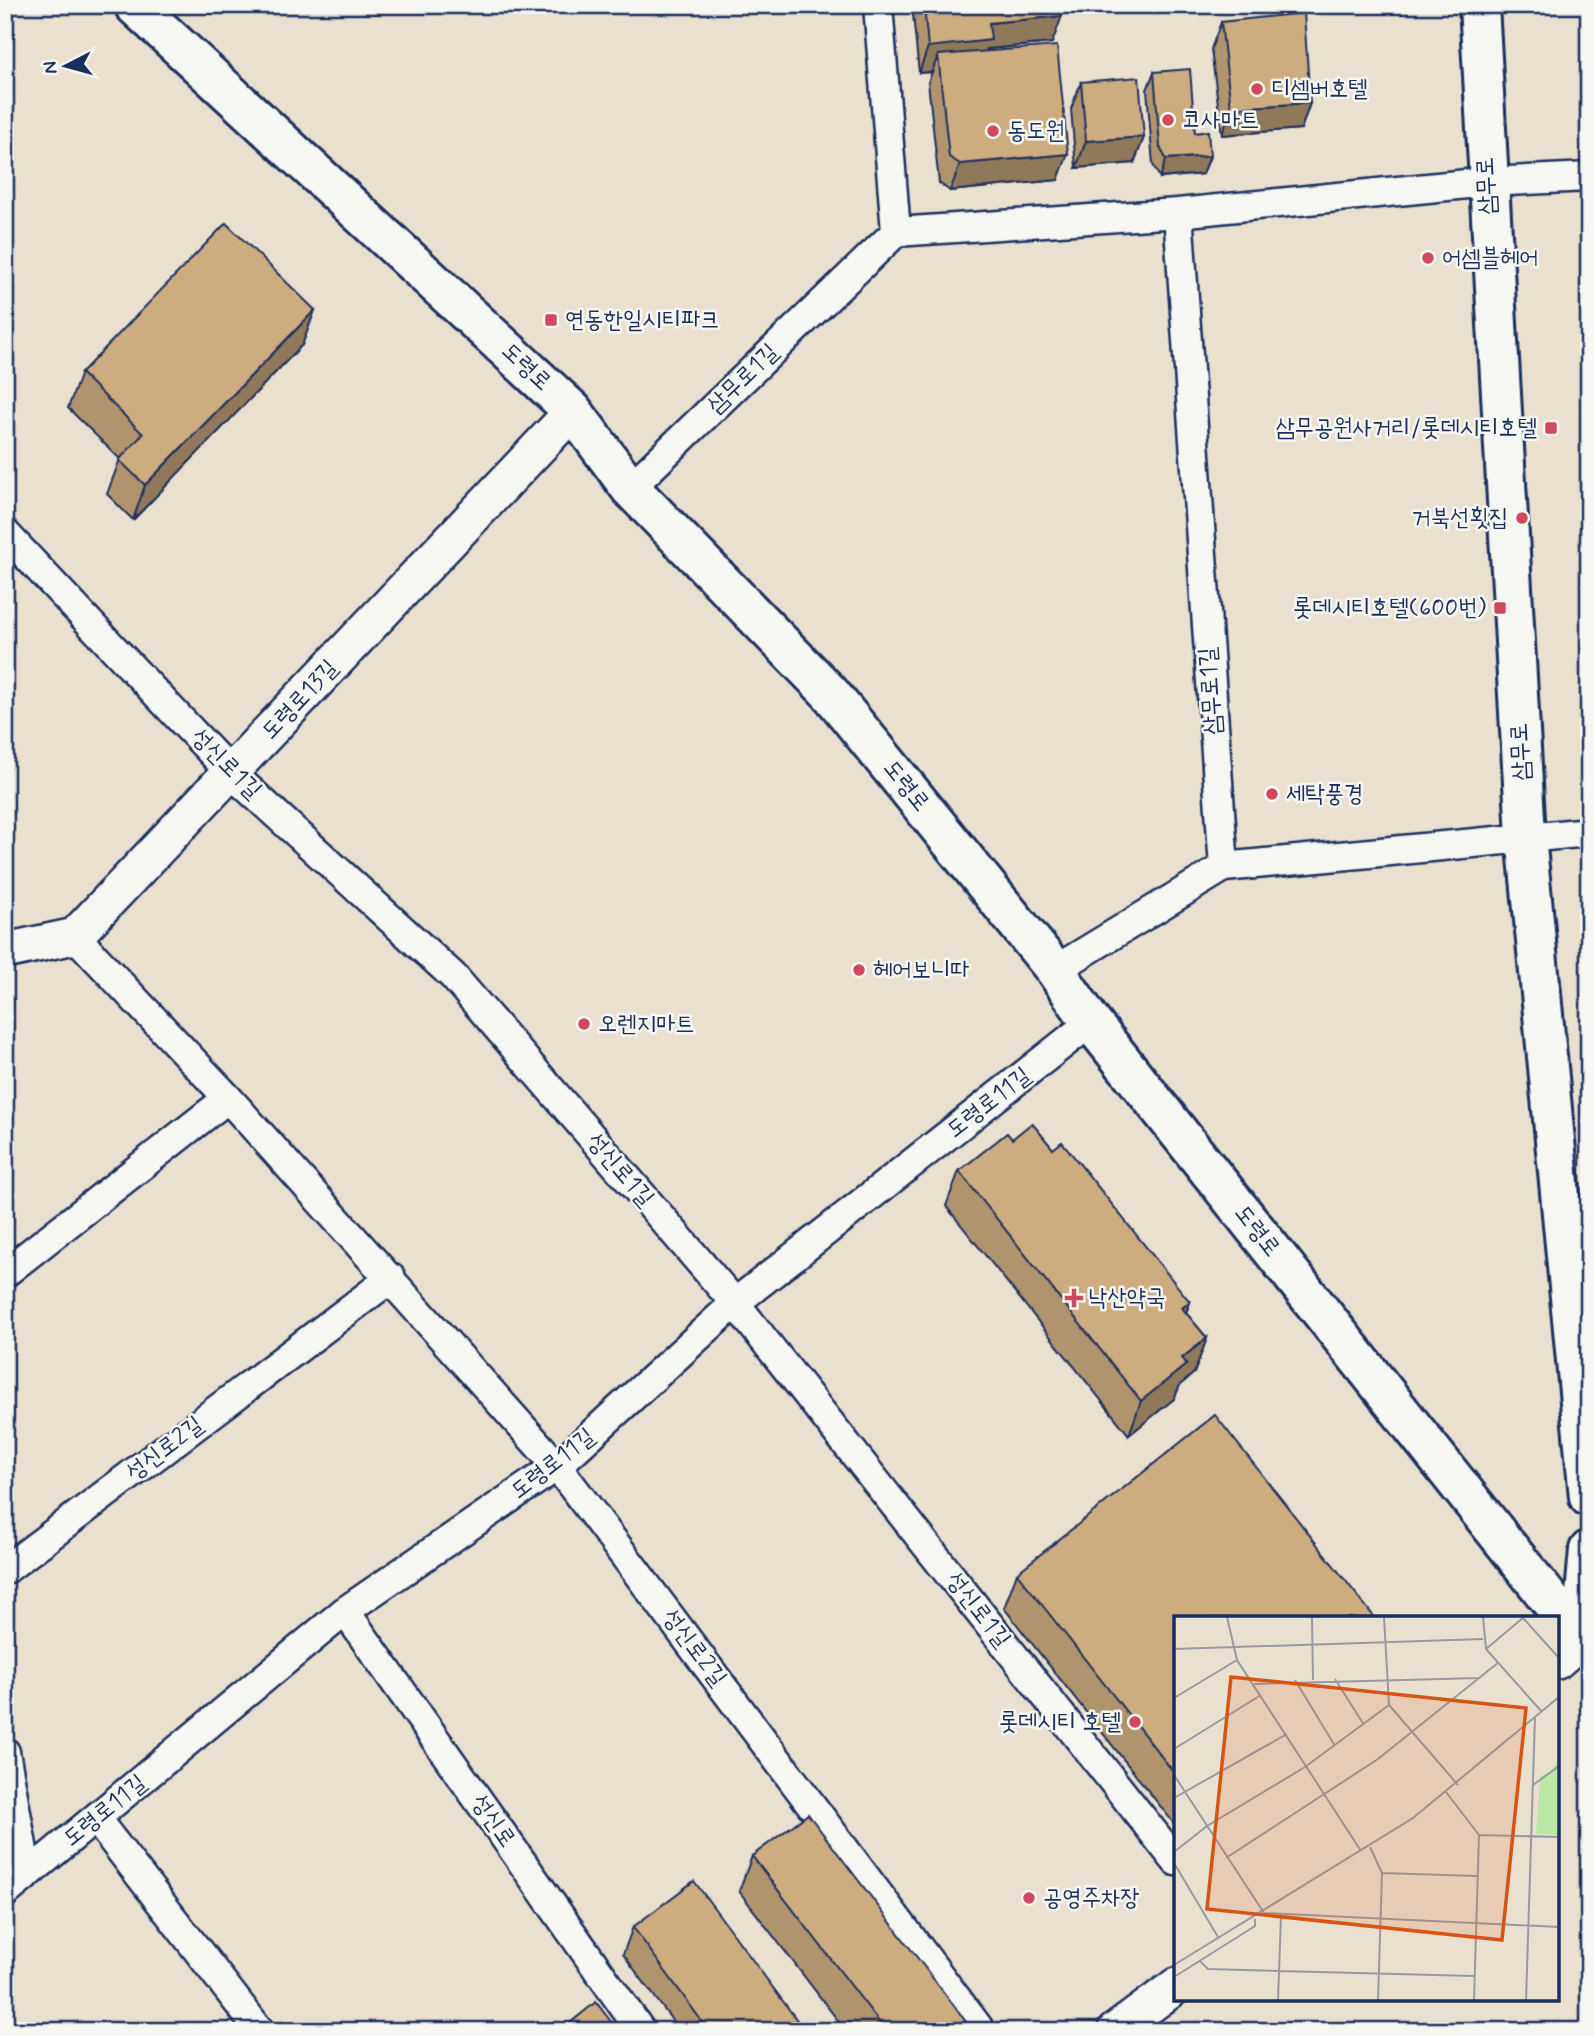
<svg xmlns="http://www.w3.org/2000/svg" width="1594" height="2036" font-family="Mynerve,'Poor Story',sans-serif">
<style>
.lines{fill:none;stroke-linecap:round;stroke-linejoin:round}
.minor-casing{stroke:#1b2f5e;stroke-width:33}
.tertiary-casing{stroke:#1b2f5e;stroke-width:40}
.secondary-casing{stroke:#1b2f5e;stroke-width:44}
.minor{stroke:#f6f6f2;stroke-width:28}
.tertiary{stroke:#f6f6f2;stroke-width:35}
.secondary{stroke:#f6f6f2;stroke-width:38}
.wall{fill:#b0946e;stroke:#1b2f5e;stroke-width:2}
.shaded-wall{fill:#90785a;stroke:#1b2f5e;stroke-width:2}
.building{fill:#cdac80;stroke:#1b2f5e;stroke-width:2}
.poi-dot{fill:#d1495b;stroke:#f6f6f2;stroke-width:2.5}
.labels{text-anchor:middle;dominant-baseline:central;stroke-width:5;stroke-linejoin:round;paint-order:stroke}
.poi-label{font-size:24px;fill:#1b2f5e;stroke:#f6f6f2;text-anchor:start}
.street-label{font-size:24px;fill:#1b2f5e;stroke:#f6f6f2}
.inset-road{fill:none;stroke:#9799a2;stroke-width:2}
.view{fill:#d45514;fill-opacity:0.15;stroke:#d45514;stroke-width:3.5}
.inset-edge{fill:none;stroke:#1b2f5e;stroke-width:3.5}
</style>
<rect width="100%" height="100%" fill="#eae0d0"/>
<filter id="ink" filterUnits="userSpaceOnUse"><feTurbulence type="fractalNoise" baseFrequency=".0143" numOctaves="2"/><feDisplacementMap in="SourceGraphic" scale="14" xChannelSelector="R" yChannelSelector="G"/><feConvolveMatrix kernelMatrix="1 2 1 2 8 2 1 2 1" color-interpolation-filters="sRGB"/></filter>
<g filter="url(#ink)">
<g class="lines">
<defs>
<path id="minor" d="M878,5L896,232
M1178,213L1224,867L1589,832
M630,488L896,232L1178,213L1487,182L1589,177
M5,533L231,773L453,976L735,1303L1176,1861
M75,936L228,1098L557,1466L981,2031
M1055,970L1224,867
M5,1273L228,1098
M5,1570L391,1278
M345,1611L641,2031
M5,1752L27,1873
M96,1819L260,2031
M5,1893L345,1611L557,1466L735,1303L1091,1022"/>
<path id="tertiary" d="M5,951L75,936L573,411
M1557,1661L1581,1640
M1115,2031L1176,1986"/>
<path id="secondary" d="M134,5L573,411L630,488L830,693L1055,970L1091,1022L1589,1649
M1479,5L1526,836L1589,1497
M1581,1640L1589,1550"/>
</defs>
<!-- minor casing -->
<use href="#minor" class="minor-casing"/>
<!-- tertiary casing -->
<use href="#tertiary" class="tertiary-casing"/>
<!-- secondary casing -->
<use href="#secondary" class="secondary-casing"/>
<!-- minor -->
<use href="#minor" class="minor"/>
<!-- tertiary -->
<use href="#tertiary" class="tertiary"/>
<!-- secondary -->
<use href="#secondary" class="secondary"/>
</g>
<!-- wall -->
<path class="wall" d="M912,5H1061L1052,43L987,49V51L1058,180L950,191L939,183L928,82L932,72L919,73Z
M1221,22L1310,103L1301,129L1222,135L1211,49Z
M1154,72L1210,156L1203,174L1160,178L1153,165L1147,90Z
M1081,82L1144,137L1134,163L1076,168L1071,109Z
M315,310L302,345L133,520L107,494L120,459L68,408L81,373Z
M1012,1139L1053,1149L1190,1302L1186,1313L1207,1338L1194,1373L1180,1385L1174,1399L1129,1435L946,1206L959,1171Z
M1017,1573L1176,1618V1826L1004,1608Z
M752,1856L970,2027L969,2031H846L739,1891Z
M633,1927L805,2031H680L623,1954Z"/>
<!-- shaded-wall -->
<path class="shaded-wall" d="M1062,16L1052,43L987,49L981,67L938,55L932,72L919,73L928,47L989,23Z
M1310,103L1301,129L1222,135L1231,108Z
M1144,137L1134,163L1076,168L1086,141Z
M1068,154L1058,180L950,191L960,164Z
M1210,156L1203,174L1160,178L1166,159Z
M315,310L302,345L133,520L145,485Z
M1190,1302L1177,1337L1182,1308Z
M1207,1338L1194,1373L1180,1385L1174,1399L1129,1435L1141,1401L1182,1358Z"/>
<!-- building -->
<path class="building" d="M924,5H1061L1062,16L989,23L991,40L928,47Z
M1304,13L1310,103L1231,108L1221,22Z
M1057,46L1068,154L960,164L949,157L938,55Z
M1190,69L1195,133L1208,131L1210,156L1166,159L1160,147L1154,72Z
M1139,77L1144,137L1086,141L1081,82Z
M226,223L315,310L145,485L119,460L143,434L81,373Z
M1032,1123L1053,1149L1062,1142L1190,1302L1182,1308L1207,1338L1182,1358L1187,1364L1141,1401L959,1171L1007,1133L1012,1139Z
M1215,1415L1375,1618H1176V1775L1017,1573Z
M808,1814L970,2027L965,2031H886L752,1856Z
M694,1881L805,2031H709L633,1927Z
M596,2002L618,2031H560Z"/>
</g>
<!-- markers -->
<g class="poi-dot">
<circle cx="1257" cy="89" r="7"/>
<circle cx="1168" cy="120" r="7"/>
<circle cx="993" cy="131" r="7"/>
<circle cx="1428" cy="258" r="7"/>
<rect x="544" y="313" width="14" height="14" rx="3.5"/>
<rect x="1544" y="421" width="14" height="14" rx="3.5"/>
<circle cx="1522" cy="518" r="7"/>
<rect x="1493" y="601" width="14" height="14" rx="3.5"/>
<circle cx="1272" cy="794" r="7"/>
<circle cx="859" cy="970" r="7"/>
<circle cx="584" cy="1024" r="7"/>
<path d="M1070.5 1287.5h7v7h7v7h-7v7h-7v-7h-7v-7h7z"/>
<circle cx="1135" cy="1722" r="7"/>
<circle cx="1029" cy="1898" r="7"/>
</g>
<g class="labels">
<!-- poi labels -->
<g class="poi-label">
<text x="1271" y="89">디셈버호텔</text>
<text x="1182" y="120">코사마트</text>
<text x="1007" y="131">동도원</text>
<text x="1442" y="258">어셈블헤어</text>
<text x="565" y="320">연동한일시티파크</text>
<text x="1537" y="428" text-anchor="end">삼무공원사거리/롯데시티호텔</text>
<text x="1508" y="518" text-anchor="end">거북선횟집</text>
<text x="1486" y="608" text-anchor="end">롯데시티호텔(600번)</text>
<text x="1286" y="794">세탁풍경</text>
<text x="873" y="970">헤어보니따</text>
<text x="598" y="1024">오렌지마트</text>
<text x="1088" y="1298">낙산약국</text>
<text x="1121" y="1722" text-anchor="end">롯데시티 호텔</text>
<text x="1043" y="1898">공영주차장</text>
</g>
<!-- street labels -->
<g class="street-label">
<text transform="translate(1487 186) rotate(-93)">삼무로</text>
<text transform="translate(526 367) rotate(43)">도령로</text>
<text transform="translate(743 379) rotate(-44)">삼무로1길</text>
<text transform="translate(1211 691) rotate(-94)">삼무로1길</text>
<text transform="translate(300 700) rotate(-47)">도령로13길</text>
<text transform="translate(1521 752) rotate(-93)">삼무로</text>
<text transform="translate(226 764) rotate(45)">성신로1길</text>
<text transform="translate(906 786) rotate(51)">도령로</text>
<text transform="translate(989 1103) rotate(-38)">도령로11길</text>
<text transform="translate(620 1170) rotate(49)">성신로1길</text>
<text transform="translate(1257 1231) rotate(52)">도령로</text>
<text transform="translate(165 1449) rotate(-37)">성신로2길</text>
<text transform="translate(553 1464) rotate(-38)">도령로11길</text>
<text transform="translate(978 1610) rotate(52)">성신로1길</text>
<text transform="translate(694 1648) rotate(53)">성신로2길</text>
<text transform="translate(105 1811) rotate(-39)">도령로11길</text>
<text transform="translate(493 1821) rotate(55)">성신로</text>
</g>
</g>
<!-- overview -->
<g transform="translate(1174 1616)">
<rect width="385" height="385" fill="#eae0d0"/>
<path d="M385,142V219L362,218L366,160L376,157Z" fill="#bbe8a6"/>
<path class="inset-road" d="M53,1L63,44L187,235M138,1L139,64M210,1L215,89L284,169M309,1L312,33L368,96M349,2L385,42M0,33L309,23M312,33L350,1M161,63L190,109M121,64L161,130M80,68L306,62M0,82L63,44M0,133L87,79M0,159L90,297M359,169L385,150M272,176L305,219L300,384M0,182L113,118M305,219L385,221M196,231L208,257M0,236L33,210L131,151L215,89M52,242L204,143L325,46M0,247L44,321M90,297L385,311M26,345L34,353L300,360M0,349L239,202L385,81M0,361L81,310V303M104,384L107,300M204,384L208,257L303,260M352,384L361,101"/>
<path class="view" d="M57,61L352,92L328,324L33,293Z"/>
<rect width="385" height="385" class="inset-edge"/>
</g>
<!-- margin -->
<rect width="1594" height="2036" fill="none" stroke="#f6f6f2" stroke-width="28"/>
<rect x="14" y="14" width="1566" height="2008" fill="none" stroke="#1b2f5e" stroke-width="2.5" filter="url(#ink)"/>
<!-- north arrow -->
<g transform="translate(66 66) rotate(264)" stroke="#f6f6f2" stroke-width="5" paint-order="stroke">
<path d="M0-5L12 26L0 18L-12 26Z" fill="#1b2f5e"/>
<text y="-10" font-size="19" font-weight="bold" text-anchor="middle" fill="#1b2f5e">N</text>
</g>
</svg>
